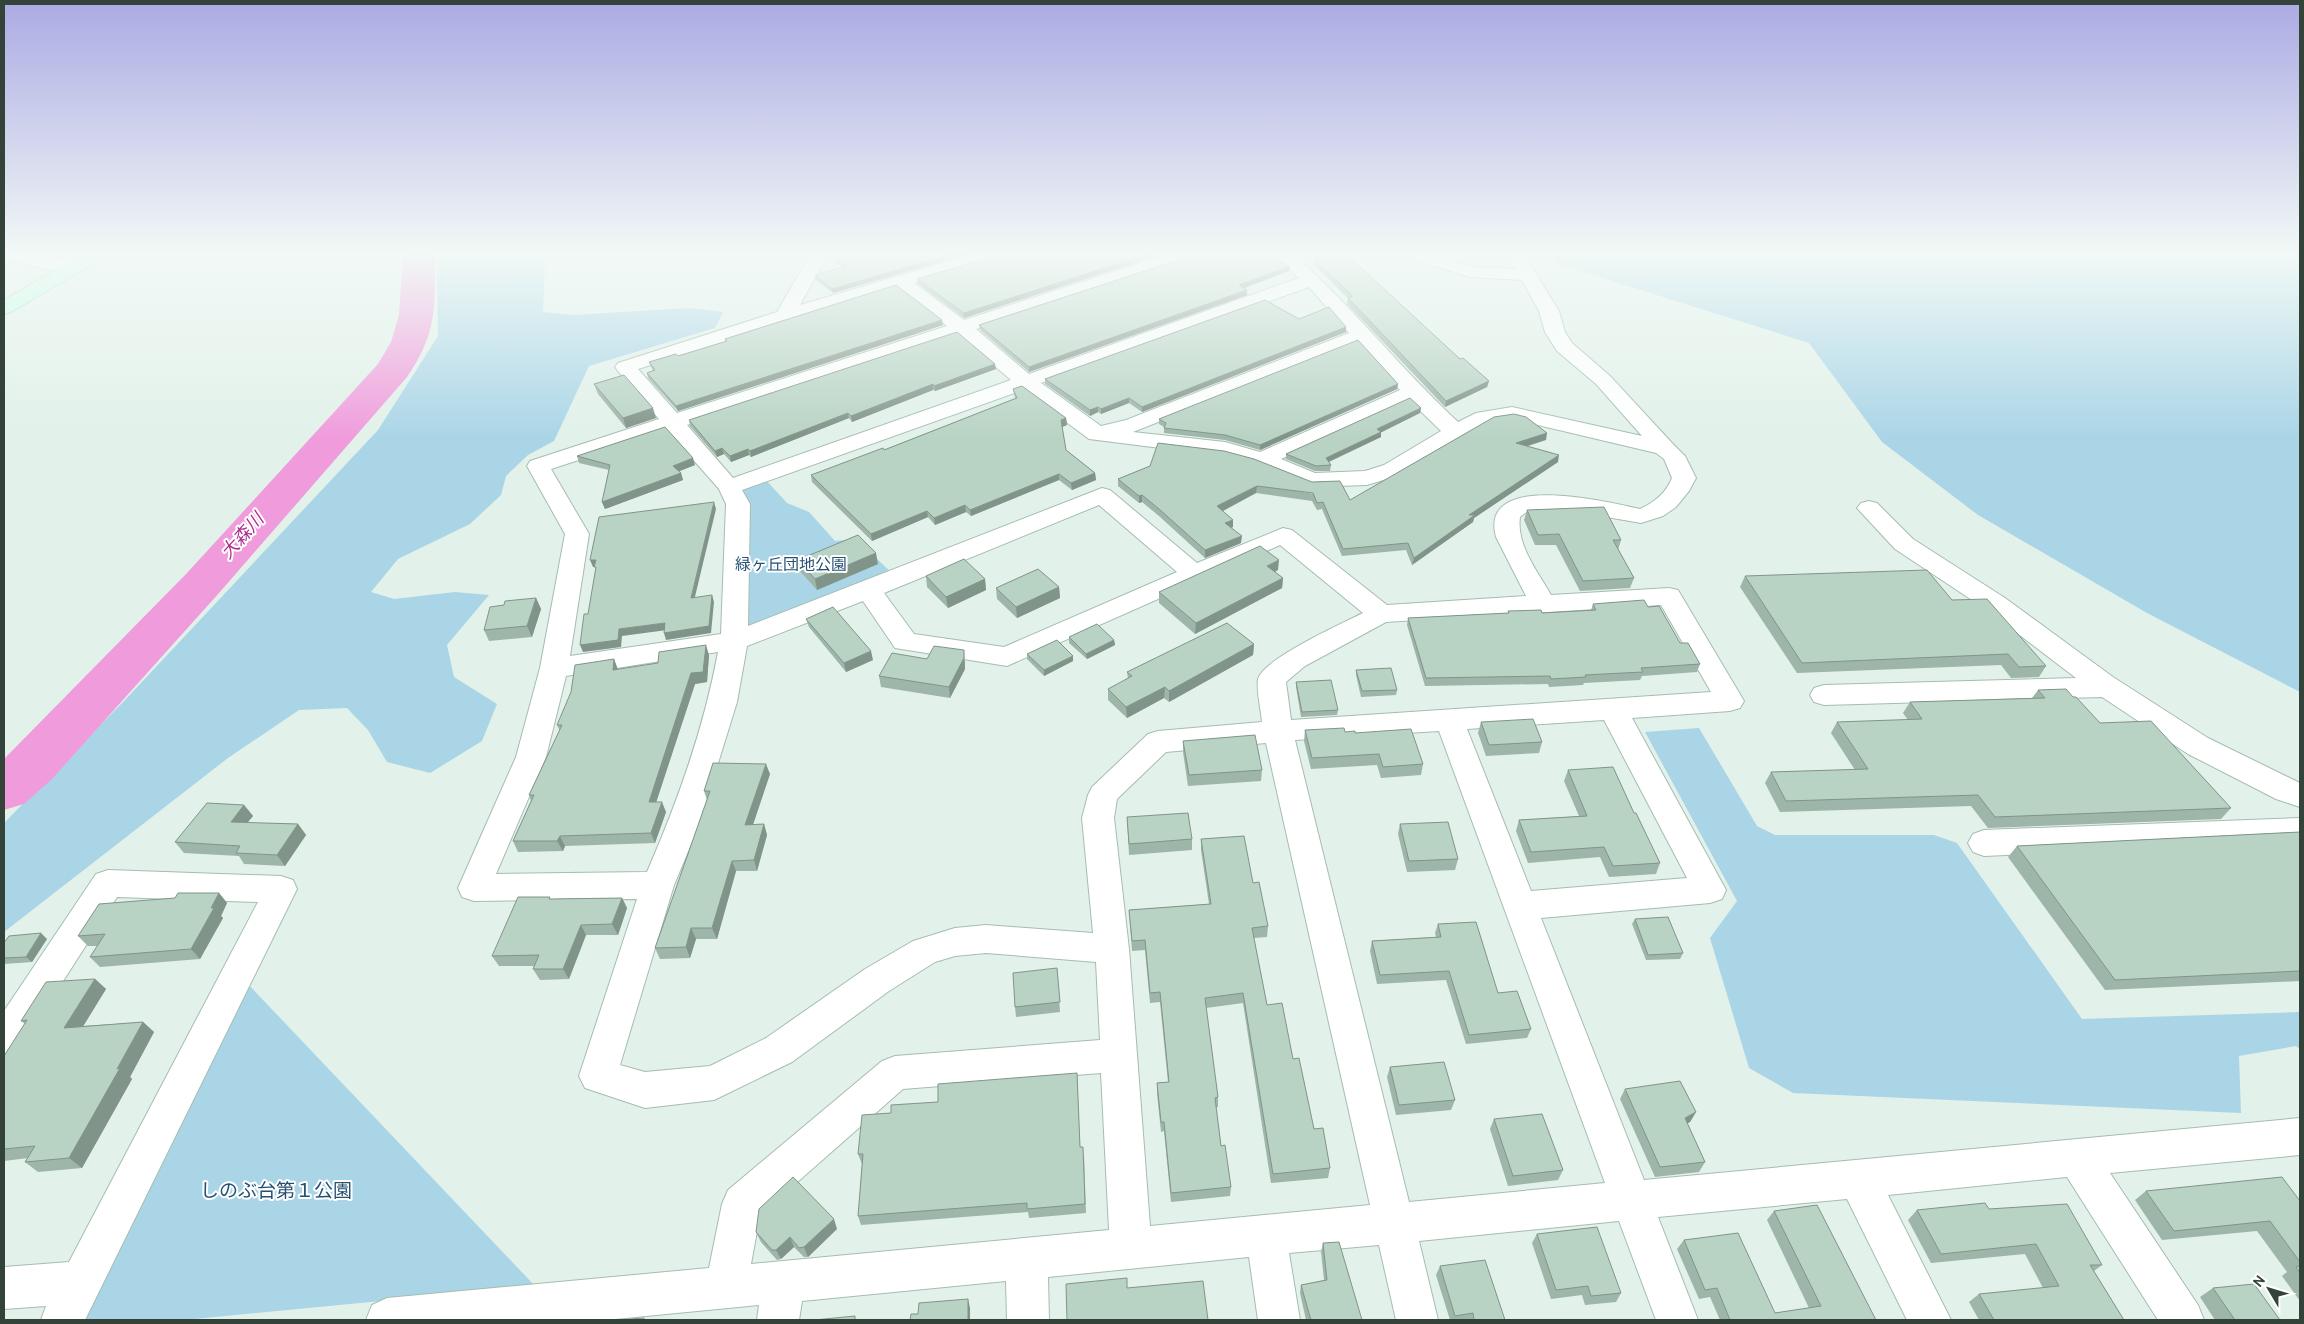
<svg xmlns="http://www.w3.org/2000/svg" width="2304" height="1324" font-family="Cabin,'Noto Sans JP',sans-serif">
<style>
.green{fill:#aad5e7}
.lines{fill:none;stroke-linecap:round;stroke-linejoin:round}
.river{fill:#f09cdc;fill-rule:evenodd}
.minor-casing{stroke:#a5bdb0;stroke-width:2}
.secondary-casing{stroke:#91d2b6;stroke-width:2}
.minor{fill:#fff;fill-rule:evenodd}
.secondary{fill:#beffe5;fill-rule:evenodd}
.wall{fill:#9eb5a9}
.shaded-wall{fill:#819489}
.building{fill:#b8d3c4;stroke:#819489}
.labels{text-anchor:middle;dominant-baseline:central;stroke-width:4;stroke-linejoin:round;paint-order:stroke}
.park-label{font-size:16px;fill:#265174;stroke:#fff}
.water-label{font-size:18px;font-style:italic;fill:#ae2c8d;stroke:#fff}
.near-park-label{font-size:19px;fill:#265174;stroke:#fff}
</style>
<rect width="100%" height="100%" fill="#e2f1ea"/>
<!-- green -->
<path class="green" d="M439,253H543L545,265L543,312L573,315L690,308L723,312L715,328L589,366L554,441L528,455L506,476L501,495L470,524L398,559L371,592L394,599L455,592L489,595L447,645L454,677L497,704L482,741L430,773L387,762L368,730L347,708L299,710L228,758L4,932V823L125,700L378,430L438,336L437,276Z
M1545,253H2300V692L2147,613L1978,515L1882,442L1809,343L1558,264Z
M764,478L787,503L809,512L835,541L856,539L894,575L742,633L737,488Z
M1699,728L1757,826L1775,835H1934L1957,843L2082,1019L2300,1012V1049L2296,1046L2239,1056L2241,1113L1793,1093L1749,1068L1710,938L1737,901L1645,732Z
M245,981L535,1286L184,1320H76Z"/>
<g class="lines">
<!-- river -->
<path class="river" d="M403,253H435C435,304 438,332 407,377L219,593L52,779L24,804L4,810V759L187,573L378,364L391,342L399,315Z"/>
<defs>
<path id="minor" d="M4,253H31L80,262L83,266L80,270C57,276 26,263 4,257Z
M811,253H829L800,305L977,253H1005L1002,257L914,283L964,320L1172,253H1199L1196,257L976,329L1029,374L1299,278L1273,253H1292C1351,305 1400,368 1458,422L1476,413L1512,407L1642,436L1596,384L1557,351L1545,332L1539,311L1522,280L1470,277L1406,257L1403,253H1430L1472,267L1516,269L1505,253H1523L1559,311L1565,332L1572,343L1610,376L1672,443L1685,456L1696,478L1689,491L1676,507L1663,516L1641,523L1561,509H1539L1528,511L1520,517C1516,545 1538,572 1551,595L1669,588L1678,590L1744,701L1740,708L1730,711L1632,718L1726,890L1722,899L1710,903L1541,918L1644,1180L2300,1118V1155L2110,1173L2198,1305L2204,1320H2158L2067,1177L1888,1195L1951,1320H1907L1847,1199L1658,1217L1698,1320H1656L1619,1221L1419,1241L1438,1320H1396L1379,1245L1289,1253L1300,1320H1258L1249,1257L1048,1277L1049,1320H1007L1006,1281L802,1301L799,1320H757L759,1305L605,1320H366L372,1305L387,1298L709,1268L722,1204L728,1190L882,1061L895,1056L1100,1040L1096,962L986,953L955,956L935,962L889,991L792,1062L714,1100L645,1108L585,1088L579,1076L637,899L474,901L462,897L458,888L516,757L540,668L565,534L527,466L530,461L659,419L618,371L615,367L618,363L777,312ZM1309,287L1349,333L1126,420L1101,426L1041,383ZM897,288L947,326L677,413L638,369ZM958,335L1011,380L733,478L687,425ZM1358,343L1400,390L1260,452L1225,442L1133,432ZM1023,390L1089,439L1224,456L1254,464L1312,487L1367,485L1400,475L1463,437L1490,423L1512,419L1656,453L1664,459L1672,478C1666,493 1655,502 1640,509C1609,502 1478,470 1496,537L1526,596L1387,605L1292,530L1283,528L1197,563L1110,490L1102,488L748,626L750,504L742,490ZM1410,401L1441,431L1384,465L1365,471L1315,473L1281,459ZM668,431L719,489L726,504L721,634L570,656L589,534L551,469ZM1099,505L1177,572L1004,647L914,634L884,593ZM1280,545L1363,613C1343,623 1263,659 1258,679C1256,689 1261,711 1262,722L1158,731L1148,734L1092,787L1088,795L1082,818L1093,933L986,925L955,928L913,941L865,969L766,1038L710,1066L645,1072L620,1065L674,885L698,828L737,702L747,646L863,601L895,648L1007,666ZM1661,605L1711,692L1291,720L1286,682L1305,666L1386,622ZM718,652C704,728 678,801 647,872L496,874L546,757L566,676ZM1604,720L1687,878L1531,891L1467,729ZM1439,731L1605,1183L1409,1202L1295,740ZM1266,743L1370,1205L1150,1226L1129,949L1114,818L1117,799L1166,752ZM1101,1073L1109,1230L751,1264L760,1215L903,1089Z
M1869,501L1877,503L1913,539L2005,598L2113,677L2208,738L2300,783V807L2276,799L2188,754L2102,697L1824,705L1814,702L1810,695L1814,688L1824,685L2076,678L1987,610L1895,549L1857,508L1861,503Z
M2300,818V842L1984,856L1973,852L1968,843L1973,834L1984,830Z
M108,870L281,876L293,880L297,889L85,1320H41L46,1306L4,1309V1267L69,1262L258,902L117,897L17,1053L4,1057V1011L96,874Z"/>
<path id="secondary" d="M86,253H108L105,257L11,312L4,314V300Z"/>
</defs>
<!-- minor casing -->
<use href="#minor" class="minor-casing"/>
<!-- secondary casing -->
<use href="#secondary" class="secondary-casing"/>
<!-- minor -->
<use href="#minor" class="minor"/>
<!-- secondary -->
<use href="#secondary" class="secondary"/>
</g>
<!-- wall -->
<path class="wall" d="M828,253H971L833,293L816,280L815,275L842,267L829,257Z
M1003,253H1166L964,318L918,284L917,279L1002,254Z
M1197,254L1290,266L1289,271L1244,288L1247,295L1029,372L980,330L979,325Z
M1314,259L1460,359L1489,381L1487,387L1445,407L1347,304L1348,298L1314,265Z
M1299,319L1346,327V332L1142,412L1129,403L1101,414L1098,412L1090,416L1045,384V379Z
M943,325L678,411L648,378L647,373L653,370L651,367L649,362L678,356L725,342V339Z
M996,369L935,391L933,390L852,422L849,418L751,457L749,455L731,462L724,454L717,457L690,426L689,420Z
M594,384L656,418L626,428L598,394Z
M1398,384L1397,389L1260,450L1225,440L1164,433V427L1159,424V419Z
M1013,389L1066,418L1067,425L1062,427L1066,450L1095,473L1096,480L1072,490L1059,480L971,516L966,512L935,525L928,517L872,541L812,482L811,475L884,450L1015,398Z
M1421,408L1420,413L1381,432V437L1329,462L1331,465L1330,471H1315L1286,459V454Z
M1546,440L1528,446L1558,462L1474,518L1473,522L1412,565L1406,550L1342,556L1322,509L1317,510L1312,501L1256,493L1223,511L1233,520V527L1231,528L1241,543L1205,558L1159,516L1142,502L1139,503L1118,486V479L1150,466L1350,500Z
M577,456L695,465L679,471L681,473L683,480L605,509L602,502L609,470L579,463Z
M1527,510L1621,540L1618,550L1634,578L1630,588L1580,591L1556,545H1535L1524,520Z
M798,560L878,564L817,590L800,571Z
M1278,570L1275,572L1283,578L1282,588L1195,634L1159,603V592Z
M926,576L985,579L986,590L948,608L927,587Z
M1745,576L1952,600L2046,666L2039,677L2011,678L2001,665L1797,673L1740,587Z
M1059,587L1060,598L1017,618L997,599L996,588Z
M536,598L541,609L532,637L489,641L484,630L504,605Z
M1593,604L1648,607L1680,643L1700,664L1697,672L1642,676L1640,680L1584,683L1583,685L1549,687L1548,684L1425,686L1407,625L1408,618L1508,613V611L1542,613L1591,610Z
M806,619L873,660L846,672L809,627Z
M1069,637L1114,640L1115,645L1087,659L1069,643Z
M1254,644L1253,655L1169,702L1164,698L1127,718L1108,700V689L1128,679L1127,672Z
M1027,654L1073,656V661L1044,676L1027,659Z
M709,655L707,682L695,684L656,802L666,812L655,843L565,846L563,851L518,852L513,841L531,801L529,795L560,731L557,725L614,659L618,670Z
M927,659L965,661V669L950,698L881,687L879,676Z
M1356,670L1397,690L1396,695L1361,697L1356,675Z
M1296,682L1338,710L1337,715L1301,717L1296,687Z
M2038,690L2073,697L2100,723L2231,808L2221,819L1988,828L1971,806L1780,812L1765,783L1771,772L1855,770L1831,733L1837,722L1908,720L1903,713L1910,702L2032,698Z
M1481,722L1542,742L1539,753L1486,756L1478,733Z
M1305,730L1345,732L1355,733L1423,764L1421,775L1381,778L1377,765L1311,769L1304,741Z
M1183,741L1262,770L1261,781L1188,786L1183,752Z
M1568,770L1634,813L1660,863L1656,874L1609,877L1600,857L1528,863L1516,831L1519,820L1579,816L1564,781Z
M770,774L753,825L764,824L767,835L757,871H736L717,939H696L690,958L660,959L655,948L707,800L704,791Z
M244,805L253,816L247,823L298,824L306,835L285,866L244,864L239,856L184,853L175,842Z
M1127,817L1192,839V850L1129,855Z
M1400,824L1458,859L1455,870L1407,872L1398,834Z
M2300,832V981L2105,990L2008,857L2017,846Z
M1201,839L1253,883L1268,926L1267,937L1254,938L1267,1005L1293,1059L1314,1129L1330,1168L1328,1178L1271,1183L1243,1003L1206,1008L1218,1097V1107H1216L1221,1146L1231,1187L1230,1196L1171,1202L1164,1131L1161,1132L1157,1093V1083L1168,1082L1160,1002L1150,1003L1145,950L1132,951L1129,910L1209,904L1201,850Z
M219,893L227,903L221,916L223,918L200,959L100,967L90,957L98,946H88L78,936L175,898Z
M622,898L627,908L618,935H586L569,979L540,980L533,969L535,966H499L492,956L551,899Z
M1635,919L1683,953L1680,959L1646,960L1632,924Z
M1438,924L1531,1029L1527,1038L1466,1044L1446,980L1377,984L1370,951L1372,941L1436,937L1435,933Z
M47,939L32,962L4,964V943Z
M1057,968L1060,1012L1016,1017L1015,1007Z
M95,979L106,989L83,1026L143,1022L154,1032L130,1077L132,1079L82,1168L38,1172L25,1162L28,1158L4,1161V1056L25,1024L21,1021Z
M1390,1067L1455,1100L1451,1110L1396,1115L1387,1077Z
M1077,1073L1080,1147L1084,1156L1086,1213L1029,1218L1028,1212L861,1225L858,1216L862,1164L858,1154L891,1113L938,1102Z
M1625,1089L1696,1112L1690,1122L1687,1123L1705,1162L1699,1172L1655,1177L1620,1099Z
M1494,1119L1563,1170L1558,1180L1508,1186L1490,1129Z
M2146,1191L2300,1201V1301L2282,1276L2287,1272L2257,1231L2162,1240L2135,1200Z
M1989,1209L2102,1265L2094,1271L2124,1320H1979L1969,1302L1979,1294L2043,1288L2025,1254L1931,1263L1908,1220L1917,1210Z
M1774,1211L1876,1320H1720L1710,1297L1699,1299L1677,1249L1684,1240L1775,1313L1809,1308L1767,1220Z
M837,1229L808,1257H804L794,1247L781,1259L777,1260L761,1242L756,1232Z
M1537,1234L1621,1293L1616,1302L1585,1305L1582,1295L1551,1299L1532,1243Z
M1323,1243L1362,1320H1306L1300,1293L1301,1285L1324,1280L1321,1252Z
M1440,1266L1505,1320H1450L1436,1275Z
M2213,1288L2280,1320H2215L2200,1297Z"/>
<!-- shaded-wall -->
<path class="shaded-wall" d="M954,253H971L833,293L832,289Z
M1151,253H1166L964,318V313Z
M1290,266L1289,271L1239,290V285Z
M1247,290V295L1029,372V367Z
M942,320L943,325L678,411L676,406Z
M1346,327V332L1142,412V407Z
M995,364L996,369L935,391L934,386Z
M1489,381L1487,387L1445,407L1446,401Z
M933,384V390L852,422L851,416Z
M1398,384L1397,389L1260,450V445Z
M1129,398V403L1101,414V409Z
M1098,407V412L1090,416V410Z
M653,408L656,418L626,428L623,418Z
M1421,408L1420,413L1376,435L1377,429Z
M848,413L849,418L751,457L750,451Z
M1066,418L1067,425L1062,427L1061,420Z
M1381,432V437L1326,463V458Z
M1547,433L1546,440L1515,450L1516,443Z
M722,448L724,454L717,457L715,451Z
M748,449L749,455L731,462L730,456Z
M1559,455L1558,462L1474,518L1473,522L1412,565L1414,558L1469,515Z
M693,458L695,465L675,473L673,466Z
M681,473L683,480L605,509L602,502Z
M1095,473L1096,480L1072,490L1071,483Z
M1059,474V480L971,516L970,510Z
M1257,486L1256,493L1217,514V506Z
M1142,495V502L1139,503V496Z
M714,502L716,509L693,605L691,598Z
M965,505L966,512L935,525L934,518Z
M927,511L928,517L872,541L871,534Z
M1233,520V527L1224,530L1225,523Z
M1242,536L1241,543L1205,558V550Z
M876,553L878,564L817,590L815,579Z
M590,560H596L599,567H593Z
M1279,560L1278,570L1266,576L1267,566Z
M1283,578L1282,588L1195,634L1196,623Z
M985,579L986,590L948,608L946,597Z
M1059,587L1060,598L1017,618L1016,607Z
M712,595L714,602L711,633L666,640L664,633Z
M536,598L541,609L532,637L527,626Z
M665,623L667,630L622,636L621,647L583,652L580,645L619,629Z
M1114,640L1115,645L1087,659L1086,654Z
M1254,644L1253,655L1169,702V691Z
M706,645L709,655L707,682L695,684L653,812L649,802L691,673Z
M964,650L965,669L950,698L949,687Z
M871,651L873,660L846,672L844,663Z
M1073,656V661L1044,676V670Z
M614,659L618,670H613Z
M1165,687L1164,698L1127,718L1126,707Z
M766,764L770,774L749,836L745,825Z
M662,802L666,812L655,843L651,833Z
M244,805L253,816L239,833L231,822Z
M298,824L306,835L285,866L277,855Z
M764,824L767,835L757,871L754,860Z
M560,836L565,846L563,851L557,841Z
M732,861L736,871L717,939L712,928Z
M219,893L227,903L221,916L223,918L200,959L191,949Z
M622,898L627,908L618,935L612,924Z
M581,925L586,935L569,979L563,969Z
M691,928L696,939L690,958L686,947Z
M41,933L47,939L32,962L26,957Z
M95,979L106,989L76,1038L64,1028Z
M143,1022L154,1032L130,1077L132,1079L82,1168L69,1158Z
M1696,1112L1690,1122L1679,1128L1685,1118Z
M834,1219L837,1229L808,1257L804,1247Z
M790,1237L794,1247L781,1259L776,1250Z
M968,1299L970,1308V1320H968Z"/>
<!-- building -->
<path class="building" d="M830,253H954L832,289L815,275L846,266Z
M1003,253H1151L964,313L917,279L1002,254Z
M1197,253H1263L1290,266L1239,285L1247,290L1029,367L979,325L1197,254Z
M1345,253L1460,359L1463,358L1489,381L1446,401L1348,298L1353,296L1314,259Z
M896,285L942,320L676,406L647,373L655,370L649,362L676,354L678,356L727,341L725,339Z
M1265,300L1299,319L1329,307L1346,327L1142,407L1129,398L1101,409L1098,407L1090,410L1045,379Z
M957,332L995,364L934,386L933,384L851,416L848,413L750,451L748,449L730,456L722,448L715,451L689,420Z
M1358,340L1398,384L1260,445L1225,435L1164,428L1166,423L1159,419Z
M624,375L653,408L623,418L594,384Z
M1022,386L1066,418L1061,420L1066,450L1095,473L1071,483L1059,474L970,510L965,505L934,518L927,511L871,534L811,475L883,448L884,450L1017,398L1013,389Z
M1410,398L1421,408L1377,429L1381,432L1326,458L1331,465L1316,466L1286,454Z
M1514,414L1526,417L1547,433L1516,443L1559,455L1469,515H1475L1414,558L1408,543L1343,549L1323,502L1317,503L1313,493L1257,486L1217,506L1233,520L1225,523L1242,536L1205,550L1159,509L1142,495L1139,496L1118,479L1150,466L1158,443L1224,451L1254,459L1312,482L1340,481L1350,500L1494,417Z
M665,427L693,458L673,466L681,473L602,502L610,465L577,456Z
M714,502L691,598L712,595L709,626L664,633L665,623L619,629L618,640L580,645L584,614H588L596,567H594L596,560H590L599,517Z
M1604,507L1621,540H1613L1634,578L1583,581L1559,534L1538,535L1527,510Z
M858,535L876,553L815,579L798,560Z
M1260,546L1279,560L1267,566L1283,578L1196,623L1159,592Z
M964,559L985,579L946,597L926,576Z
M1038,569L1059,587L1016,607L996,588Z
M1927,570L1952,600L1987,599L2046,666L2019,667L2008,654L1802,663L1745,576Z
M536,598L527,626L484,630L490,607L504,605L505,601Z
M1644,600L1648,607L1659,606L1680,643H1688L1700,664L1641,668L1643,672L1585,675L1586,677L1551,679L1550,676L1426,678L1408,618L1509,613L1508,611L1541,610L1542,613L1596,610L1593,604Z
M833,607L871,651L844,663L806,619Z
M1227,623L1254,644L1169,691L1165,687L1126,707L1108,689L1132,676L1127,672Z
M1097,624L1114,640L1086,654L1069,637Z
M1057,640L1073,656L1044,670L1027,654Z
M706,645L703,672L691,673L649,802H662L651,833L560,836L557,841H513L534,795H529L562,725H557L571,692L575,665L614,659L613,670L658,663L659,652Z
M934,646L964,650V658L949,687L879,676L892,653L927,659Z
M1391,668L1397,690L1362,691L1356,670Z
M1331,680L1338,710L1302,712L1296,682Z
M2066,689L2073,697H2076L2100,723L2151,721L2231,808L1995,817L1978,795L1786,801L1771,772L1868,769L1837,722L1922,719L1910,702L2045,698L2038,690Z
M1533,719L1542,742L1489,745L1481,722Z
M1344,728L1345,732L1355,731V733L1411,729L1423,764L1383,767L1379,754L1312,758L1305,730Z
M1255,735L1262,770L1189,775L1183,741Z
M713,763L766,764L745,825L764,824L754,860L732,861L712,928H691L686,947L655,948L710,791H704Z
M1613,767L1634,813H1636L1660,863L1613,866L1604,847L1531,852L1519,820L1587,816L1568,770Z
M207,803L244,805L231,822L298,824L277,855L236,853L240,846L175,842Z
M1188,813L1192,839L1129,844L1127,817Z
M1448,822L1458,859L1409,861L1400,824Z
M2300,832V971L2115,980L2017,846Z
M1244,836L1253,883L1259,882L1268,926L1252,928L1267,1005L1282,1003L1293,1059L1299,1058L1314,1129L1323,1128L1330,1168L1273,1174L1243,993L1205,998L1218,1097L1215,1098L1221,1146L1225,1145L1231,1187L1171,1193L1164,1122H1161L1157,1083L1169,1082L1160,992L1150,993L1145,940L1132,941L1129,910L1211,904L1201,839Z
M178,893H219L211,908H214L191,949L90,957L105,934L78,936L99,904L175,898Z
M518,897H550L549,899L622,898L612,924L581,925L563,969H533L539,955L492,956Z
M1668,917L1683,953L1648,955L1635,919Z
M1476,922L1498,993L1517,991L1531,1029L1469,1035L1449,971L1380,975L1372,941L1441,937L1438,924Z
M41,933L26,957L4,958V943L9,936Z
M1057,968L1060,1002L1015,1007L1013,973Z
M95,979L64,1028L143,1022L117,1069L120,1068L69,1158L25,1162L35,1146L4,1149V1056L27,1020L21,1021L46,982Z
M1444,1062L1455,1100L1399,1105L1390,1067Z
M1077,1073L1080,1147H1083L1085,1204L1027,1209V1203L858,1216L863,1154H858L862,1115L891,1113V1105L938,1102V1084Z
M1680,1081L1696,1112L1685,1118L1705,1162L1660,1167L1625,1089Z
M1542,1114L1563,1170L1513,1176L1494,1119Z
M793,1177L834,1219L804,1247L799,1248L790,1237L776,1250H772L756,1232L759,1209Z
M2282,1177L2300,1201V1262L2270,1221L2174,1231L2146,1191Z
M1985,1203L1989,1209L2067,1204L2102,1265H2090L2124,1320H1994L1979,1294L2059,1286L2036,1244L1941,1254L1917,1210Z
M1817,1205L1876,1320H1730L1717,1288L1705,1290L1684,1240L1738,1233L1775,1313L1821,1306L1774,1211Z
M1597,1227L1621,1293L1591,1296L1588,1286L1556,1290L1537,1234Z
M1339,1242L1362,1320H1311L1301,1285L1327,1280L1323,1243Z
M1485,1260L1505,1320H1474L1473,1313L1455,1316L1440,1266Z
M2300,1266V1273L2296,1267Z
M1127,1278V1288L1203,1281L1208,1320H1067L1066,1284Z
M2254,1284L2280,1320H2235L2213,1288Z
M968,1299V1320H910L911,1314H918L919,1303Z
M855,1316V1320H814Z
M644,1318V1320H619Z"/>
<!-- sky -->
<linearGradient id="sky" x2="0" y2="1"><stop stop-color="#abaae3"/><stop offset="0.58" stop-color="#f2f9f6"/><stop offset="1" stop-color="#f2f9f6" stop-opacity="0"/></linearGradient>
<rect width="2304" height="438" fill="url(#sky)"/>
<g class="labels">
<!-- park labels -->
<g class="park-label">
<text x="791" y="564">緑ヶ丘団地公園</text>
</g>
<!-- water labels -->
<g class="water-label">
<text transform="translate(242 536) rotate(-48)">大森川</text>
</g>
<!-- near-park labels -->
<g class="near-park-label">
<text x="276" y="1190">しのぶ台第１公園</text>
</g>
</g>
<!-- border -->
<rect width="2304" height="1324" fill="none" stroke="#33433a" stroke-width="10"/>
<!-- north arrow -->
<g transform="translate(2269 1289) rotate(308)" stroke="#ffffff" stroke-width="4" paint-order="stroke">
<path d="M0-4L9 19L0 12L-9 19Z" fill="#33433a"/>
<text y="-8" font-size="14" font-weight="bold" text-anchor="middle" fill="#33433a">N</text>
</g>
</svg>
